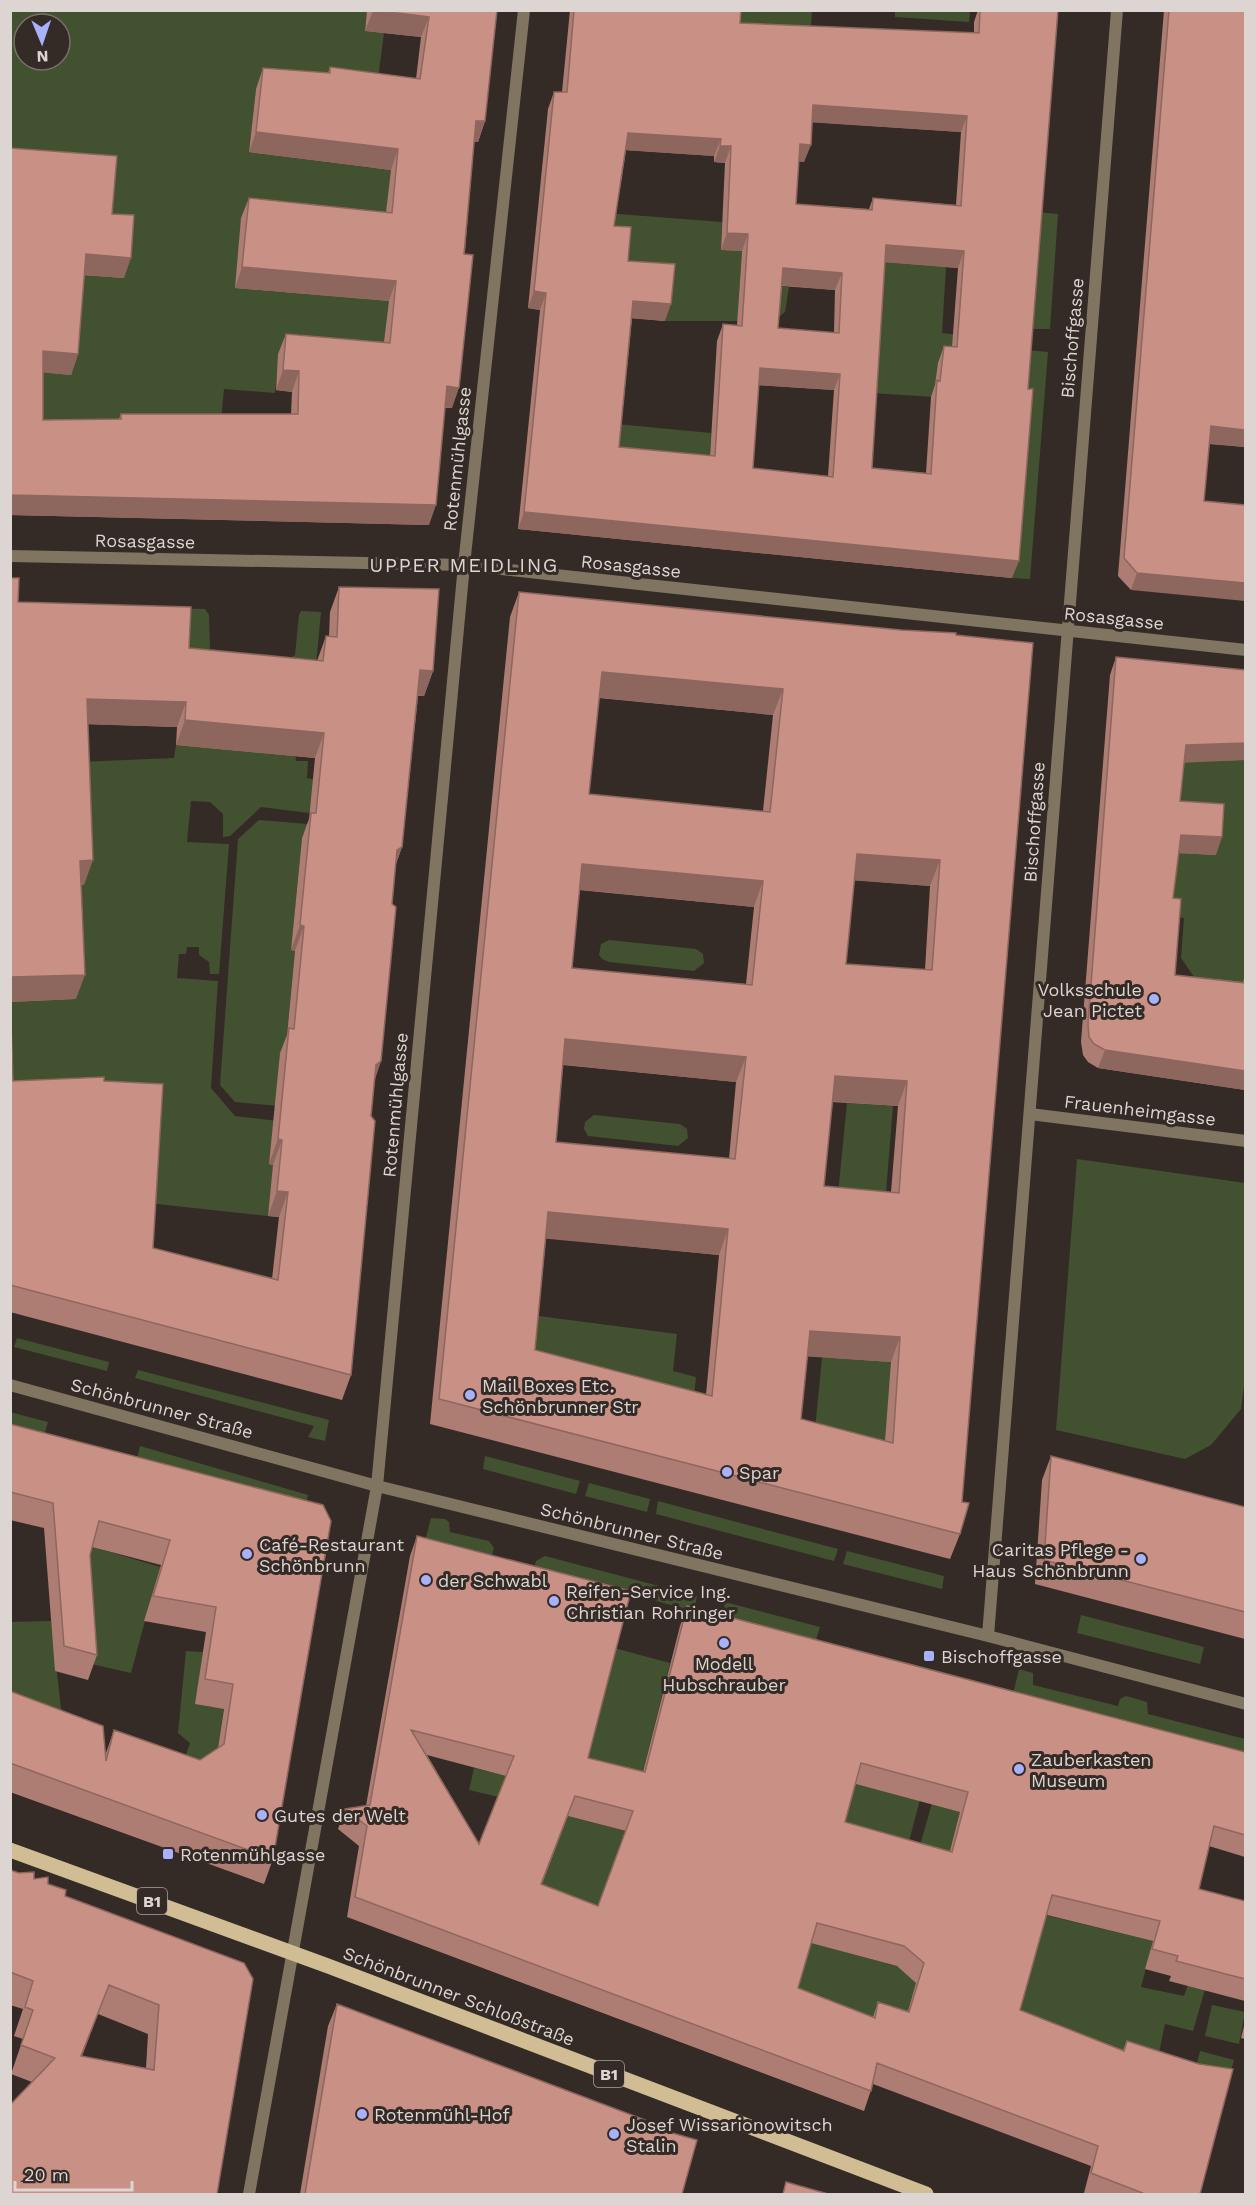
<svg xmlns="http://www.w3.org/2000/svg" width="1256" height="2205" font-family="'Work Sans',sans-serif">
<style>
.green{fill:#42512f;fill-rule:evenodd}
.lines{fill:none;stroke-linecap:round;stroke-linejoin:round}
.street{stroke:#7f7561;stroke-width:12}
.primary{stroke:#d1bd94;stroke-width:15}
.wall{fill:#ad7d73;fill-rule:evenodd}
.shaded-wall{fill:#8d665e}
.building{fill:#c99186;stroke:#8d665e;stroke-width:1.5;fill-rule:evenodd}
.poi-dot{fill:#a9b0fc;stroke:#352b26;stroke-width:2}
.labels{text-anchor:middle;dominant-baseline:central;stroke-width:6;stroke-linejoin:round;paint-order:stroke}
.shield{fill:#352b26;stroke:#aaa29e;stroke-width:1.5}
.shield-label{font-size:16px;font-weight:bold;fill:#dcd5d2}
.street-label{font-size:18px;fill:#dcd5d2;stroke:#352b26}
.poi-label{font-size:18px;fill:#dcd5d2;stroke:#352b26;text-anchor:start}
.neighbourhood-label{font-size:20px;letter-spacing:1.5px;fill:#dcd5d2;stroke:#352b26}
</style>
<rect width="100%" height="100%" fill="#352b26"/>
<!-- green -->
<path class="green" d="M10,11H367L365,31L384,33L376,94L256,89L249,152L373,168L392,163L384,233L235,287L387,301L390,269L389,367L279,354L275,393L224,389L220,430L11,440ZM24,24H60V60H24Z
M736,11H812L804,122L735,40Z
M895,11H970L969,22L895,17Z
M1037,212L1058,214L1050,329H1028Z
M605,213L722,222L721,250L742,251L738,313L777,286L789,287L785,312L774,321H665L668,281L627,278Z
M880,262L946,267L942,333L961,335L934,397L871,393Z
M1026,350L1048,352L1030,579L1012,578L1026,406Z
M606,423L711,433L709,469L603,463Z
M72,606L205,609L209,615L210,649L292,657L295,655L299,615L301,611L321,612L314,686L180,672Z
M176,745L295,753L296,761H308L307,778L317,780L309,813L261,807L230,836L223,837V814L210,802L191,801L187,842L229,844L219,974H210L209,962L199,955V947H187L186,954H179L177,978L218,981L211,1088L235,1116L278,1121L273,1129L269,1164L274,1165L268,1216L148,1203L11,1105V1002L76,999L71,886L84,885L79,762L174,758Z
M1182,755L1187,762L1245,760L1246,992L1208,997L1181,958L1184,918L1166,916Z
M259,820L308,824L302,838L291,950L295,951L285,1054H280L277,1089L279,1106L235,1102L220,1085L238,839Z
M609,940L696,949L703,954L704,963L694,971L609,962L602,959L599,955L601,944Z
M847,1103L893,1106L884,1217L836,1214Z
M594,1115L680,1124L687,1129L688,1138L678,1146L588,1136L584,1129L585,1122Z
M1077,1159L1245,1183L1246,1371L1241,1409L1211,1445L1185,1459L1056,1430Z
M531,1315L677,1334L673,1371L696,1377L693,1406L526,1375Z
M17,1338L109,1362L107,1371L14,1347Z
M898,1349L887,1424L891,1448L815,1429L822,1358Z
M138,1370L329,1420L325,1441L308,1437L314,1426L135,1378Z
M10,1412L48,1422L44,1436L11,1427Z
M140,1446L308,1495L306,1505L137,1459Z
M485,1456L580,1481L576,1494L483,1469Z
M589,1483L650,1499L647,1512L585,1496Z
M658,1501L838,1549L834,1561L656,1514Z
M431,1518L445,1519L449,1522L450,1532L489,1541L494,1548L491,1559L425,1541Z
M90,1546L197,1578L154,1587L131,1673L87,1663L81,1580Z
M847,1551L944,1576L942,1589L843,1564Z
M545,1556L697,1596L694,1611L534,1569L536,1561Z
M725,1602L820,1627L815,1643L721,1619Z
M1081,1615L1204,1647L1200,1664L1077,1633Z
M51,1621L64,1734L11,1713L10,1622Z
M614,1648L670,1663L638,1792L580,1778Z
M186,1651L203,1652L197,1696L203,1705L211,1707L218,1699L225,1700L218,1748L174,1791L190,1743L178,1733Z
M1019,1669L1033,1673V1685L1118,1706L1120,1699L1126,1696L1147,1702L1148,1714L1245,1739V1756L1013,1694Z
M474,1768L540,1784L499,1797L469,1790Z
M854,1783L921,1796L904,1860L838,1842Z
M932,1803L961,1811L1045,1915L1153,1941L1141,1987L1184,1996L1189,1981L1206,1986L1193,2031L1165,2024L1157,2062L1195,2071L1200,2051L1234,2060L1226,2089L920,2026L791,2008L809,1942L918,1972L945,1872L915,1863Z
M568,1816L625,1831L591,1926L534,1904Z
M1212,2005L1245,2012L1239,2044L1205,2036Z"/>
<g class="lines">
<!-- street -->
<path class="street" d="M10,556L464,565L1246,650
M1030,1114L1246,1141
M10,1385L377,1486L988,1636L1246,1704
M988,1636L1117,10
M249,2194L377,1486L464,565L524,10"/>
<!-- primary -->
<path class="primary" d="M10,1850L328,1966L926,2194"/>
</g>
<!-- wall -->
<path class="wall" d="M367,10H497L485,121L478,142H474L452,408H445L429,525L10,515V148L112,214L124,278L84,275L78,354L71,375L43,372V420L119,419L121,414H291L292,392L276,390L278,354L286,334L384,342L389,301L235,288L241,218L249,198L386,212L391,170L249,152L256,89L263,68L328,73L330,67L416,79L421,37L365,31Z
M570,10H741L740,23L974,33V22L978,10H1058L1012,578L518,529L540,310L528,308L548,109L554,92H562ZM812,122L961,132L956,205L873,198L869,209L796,204L799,161L804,162ZM626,150L714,156V162L725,163L721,250L742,251L737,325L723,324L717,341L710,456L619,447L632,318L665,321L628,261L614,226ZM885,262L958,268L952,347L944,346L938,363L935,385L931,397L926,473L872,468ZM782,286L835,290L834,333L778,328ZM759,385L834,390L828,476L753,468Z
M1164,10H1245V447L1209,444L1131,590L1118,576Z
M10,578L18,602L189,648L317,661L326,636H329L330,612L339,587L433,671L424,696H418L402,847L396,864L392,904L381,1061L375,1079L371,1116L351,1375L342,1400L10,1312ZM88,724L177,727L176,745L315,758L309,819L302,838L291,950L295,951L287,1035L280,1053L269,1164L273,1165L268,1216L279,1217L272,1279L153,1248L104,1081H13L11,1002L76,999L81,885H84Z
M519,592L901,630L956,633L960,1534L950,1559L430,1424L510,617ZM599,698L773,715L763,811L589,794ZM854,880L930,886L925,970L846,964ZM579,890L754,907L746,984L572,968ZM563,1065L736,1082L729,1159L556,1142ZM832,1102L898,1106L891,1192L824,1186ZM546,1238L719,1255L706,1395L535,1350ZM807,1356L891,1362L885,1441L801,1419Z
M1116,657L1245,670V760L1184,762L1180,801L1216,855L1179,853L1173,898L1175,975L1243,982L1245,976V1090L1098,1068L1088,1062L1083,1055L1081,1042L1110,675Z
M10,1424L323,1505L273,1859L264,1884L10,1792V1691L105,1756L114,1730L200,1760L218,1748L224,1709L195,1704L206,1632L144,1621L161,1565L92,1547L90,1555L97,1655L88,1680L55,1671L44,1528L10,1520Z
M1051,1456L1245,1507V1639L1035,1584L1042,1480Z
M417,1536L588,1758L643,1772L680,1626L687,1606L1245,1752V1857L1209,1846L1199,1889L1245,1901V2001L1169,1981L1171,1976L1145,1969L1153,1941L1047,1915L1020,2010L1123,2050L1127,2041L1200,2194H1087L1084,2193L1091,2166L873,2084L864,2111L347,1917L359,1846L338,1829L345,1809L366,1806L410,1556ZM427,1755L506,1776L479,1844ZM856,1784L960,1812L950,1851L845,1822ZM568,1816L626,1831L598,1906L542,1884ZM811,1943L897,1966L916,1983L908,2011L878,2002L873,2017L798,1988Z
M10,1870L48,1884L65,1896L244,1963L217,2194L32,2082L11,2074L23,2039L14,2036L23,2009L10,2005ZM98,2014L148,2034L146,2068L82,2056Z
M337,2004L644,2125L682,2194H300L328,2026Z
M1245,2022V2039L1241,2038Z"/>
<!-- shaded-wall -->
<path class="shaded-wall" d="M373,11L429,17L421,37L365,31Z
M813,105L967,116L961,132L806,122Z
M476,121H485L478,142H469Z
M256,132L398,149L391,170L249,152Z
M628,133L721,139L714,156L622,150Z
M800,144L811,145L804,162L794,161Z
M720,146H731L725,163L714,162Z
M727,233L748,234L742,251L721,250Z
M886,245L964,251L958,268L880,262Z
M86,254L131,258L124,278L79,275Z
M242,267L396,281L389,301L235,288Z
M783,268L842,273L835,290L777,285Z
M534,291L546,293L540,310L528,308Z
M633,301L671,304L665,321L627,318Z
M43,351L78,354L71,375L36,372Z
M760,368L840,374L834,390L754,385Z
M283,370L299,371L292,392L276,390Z
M447,386L459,388L452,408L440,407Z
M1211,426L1245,430V447L1204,443Z
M10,495L436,505L429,525L10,515Z
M524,512L1019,561L1012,578L518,529Z
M1137,573L1245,583V601L1131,590Z
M420,670L433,671L424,696L411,695Z
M602,672L783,689L773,715L592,697Z
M87,699L186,702L177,727L78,724Z
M185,720L324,733L315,758L176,745Z
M1245,743V760L1179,763L1186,745Z
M1181,835L1222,837L1216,855L1175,853Z
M402,847L393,872L397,850Z
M857,854L940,860L930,886L848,880Z
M93,860L84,885L71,886L80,861Z
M582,864L763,881L754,907L573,889Z
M300,925L304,926L295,951L291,950Z
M85,975L76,999L10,1002V977Z
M565,1039L746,1057L736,1082L556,1064Z
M1105,1050L1245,1071V1090L1098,1068Z
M381,1061L372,1086L376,1065Z
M835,1076L907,1081L898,1106L826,1101Z
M278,1139L282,1140L273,1165L269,1164Z
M277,1191L288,1192L279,1217L268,1216Z
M548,1212L728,1229L719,1255L539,1238Z
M810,1331L900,1337L891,1362L800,1356Z"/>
<!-- building -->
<path class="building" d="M373,10H497L485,121H476L464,254L473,255L459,388L447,386L436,505L10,495V148L117,156L112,214L134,215L131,258L86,254L78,354L43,351V420L121,419V414H298L299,371L283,370L286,334L390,343L396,281L242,267L249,198L392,213L398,149L256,132L263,68L330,73V67L420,79L429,17Z
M574,10H741L740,23L979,33L980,10H1058L1028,389H1033L1019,561L524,512L546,293L534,291L554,92H567ZM813,105L967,116L961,206L873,198L872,210L796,204L800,144L811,145ZM628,133L721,139L720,146H731L727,233L748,234L742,326L723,324L715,456L619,447L633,301L671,304L675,264L628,261L631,227L614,226ZM886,245L964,251L957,347L944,346L940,381L937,380L931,474L872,468ZM783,268L842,273L839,333L778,328ZM760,368L840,374L833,477L753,468Z
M1169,10H1245V430L1211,426L1204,501L1245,505V583L1137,573L1124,558Z
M10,578H19L18,602L191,607L189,648L323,661L326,636L337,637L339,587L439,589L433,671L420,670L402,847L397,850L392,904L396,907L381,1061L376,1065L371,1116L375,1121L351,1375L10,1285V995L13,1081L104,1077V1081L163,1084L153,1248L278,1280L288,1192L277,1191L282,1140L278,1139L289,1028L294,1029L304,926L300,925L311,813H316L324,733L185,720L186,702L87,699L93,860L80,861L85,975L10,977Z
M519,592L901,630L956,633V635L1033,643L962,1502L969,1503L960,1534L439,1399ZM602,672L783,689L770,812L589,794ZM857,854L940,860L932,970L846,964ZM582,864L763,881L752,985L572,968ZM565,1039L746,1057L735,1159L556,1142ZM835,1076L907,1081L899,1193L824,1186ZM548,1212L728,1229L712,1396L535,1350ZM810,1331L900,1337L893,1443L801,1419Z
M1116,657L1245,670V743L1186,745L1180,801L1224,804L1222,837L1181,835L1173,898L1181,899L1175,975L1245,983V1071L1105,1050L1094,1044L1089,1037L1088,1024Z
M10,1424L323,1505L331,1521L273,1859L10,1763V1691L103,1726L106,1761L114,1730L200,1760L224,1744L233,1684L205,1679L216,1607L153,1596L170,1540L99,1521L90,1555L97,1655L64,1646L53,1503L10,1492Z
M1051,1456L1245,1507V1612L1044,1560Z
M417,1536L631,1591L588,1758L645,1772L687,1606L1245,1752V1835L1214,1826L1199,1889L1245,1901V1979L1176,1961L1178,1956L1152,1949L1160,1921L1052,1895L1020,2010L1124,2051L1127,2041L1199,2064L1233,2069L1200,2194H1145L1091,2173L1098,2146L877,2063L871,2091L355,1897L367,1826L345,1809L370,1805ZM411,1730L514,1756L479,1844ZM861,1763L968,1792L952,1852L845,1822ZM575,1796L633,1811L598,1906L541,1884ZM817,1923L904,1946L924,1963L909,2012L878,2002L875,2018L798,1988Z
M10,1870L19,1873L34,1872V1879L48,1877V1884L66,1890L65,1896L244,1963L253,1979L217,2194H10V2105L55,2058L21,2045L33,2010L25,2007L33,1981L10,1972ZM109,1985L159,2005L154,2070L81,2056Z
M337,2004L645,2120L644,2125L697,2140L682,2194H305Z
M786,2182L828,2194H783Z"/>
<!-- markers -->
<g class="poi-dot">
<circle cx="1154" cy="999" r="6"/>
<circle cx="470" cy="1395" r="6"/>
<circle cx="727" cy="1472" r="6"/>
<circle cx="247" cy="1554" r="6"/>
<circle cx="1141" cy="1559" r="6"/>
<circle cx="426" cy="1580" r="6"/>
<circle cx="554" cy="1601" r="6"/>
<circle cx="724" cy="1643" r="6"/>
<rect x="923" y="1650" width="12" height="12" rx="3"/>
<circle cx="1019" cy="1769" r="6"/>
<circle cx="262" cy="1815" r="6"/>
<rect x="162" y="1848" width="12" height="12" rx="3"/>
<circle cx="362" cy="2114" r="6"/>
<circle cx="614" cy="2134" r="6"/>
</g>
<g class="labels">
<!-- shield labels -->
<g class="shield">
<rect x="137" y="1888" width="30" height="26" rx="4.5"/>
<rect x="594" y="2061" width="30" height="26" rx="4.5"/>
</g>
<g class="shield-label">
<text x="152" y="1901">B1</text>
<text x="609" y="2074">B1</text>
</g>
<!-- street labels -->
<g class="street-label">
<text transform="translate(1072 338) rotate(-85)">Bischoffgasse</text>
<text transform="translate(457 459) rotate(-84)">Rotenmühlgasse</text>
<text transform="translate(145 541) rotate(1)">Rosasgasse</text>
<text transform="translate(631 566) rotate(6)">Rosasgasse</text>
<text transform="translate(1114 618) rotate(6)">Rosasgasse</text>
<text transform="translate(1034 822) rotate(-86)">Bischoffgasse</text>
<text transform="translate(395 1105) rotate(-85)">Rotenmühlgasse</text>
<text transform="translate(1140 1110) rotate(7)">Frauenheimgasse</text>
<text transform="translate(162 1408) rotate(15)">Schönbrunner Straße</text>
<text transform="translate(632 1531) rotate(14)">Schönbrunner Straße</text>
<text transform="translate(459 1996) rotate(21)">Schönbrunner Schloßstraße</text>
</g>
<!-- poi labels -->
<g class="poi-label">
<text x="1142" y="989" text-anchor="end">Volksschule<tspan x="1142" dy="21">Jean Pictet</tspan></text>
<text x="482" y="1385">Mail Boxes Etc.<tspan x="482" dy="21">Schönbrunner Str</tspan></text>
<text x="739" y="1472">Spar</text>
<text x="259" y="1544">Café-Restaurant<tspan x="259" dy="21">Schönbrunn</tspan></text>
<text x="1129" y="1549" text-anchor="end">Caritas Pflege -<tspan x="1129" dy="21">Haus Schönbrunn</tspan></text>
<text x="438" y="1580">der Schwabl</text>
<text x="566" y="1591">Reifen-Service Ing.<tspan x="566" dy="21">Christian Rohringer</tspan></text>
<text x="941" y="1656">Bischoffgasse</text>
<text x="724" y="1663" text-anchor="middle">Modell<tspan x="724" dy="21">Hubschrauber</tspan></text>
<text x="1031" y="1759">Zauberkasten<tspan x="1031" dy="21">Museum</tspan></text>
<text x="274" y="1815">Gutes der Welt</text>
<text x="180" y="1854">Rotenmühlgasse</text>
<text x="374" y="2114">Rotenmühl-Hof</text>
<text x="626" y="2124">Josef Wissarionowitsch<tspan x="626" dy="21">Stalin</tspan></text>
</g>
<!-- neighbourhood labels -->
<g class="neighbourhood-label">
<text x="464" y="565">UPPER MEIDLING</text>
</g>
</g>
<!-- border -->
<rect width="1256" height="2205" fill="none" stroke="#dcd5d2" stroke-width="24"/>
<!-- north arrow -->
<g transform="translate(42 42) rotate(178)"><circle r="28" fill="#352b26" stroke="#786f6b" stroke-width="1.5"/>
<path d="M0-4.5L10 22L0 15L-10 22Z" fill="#a9b0fc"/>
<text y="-9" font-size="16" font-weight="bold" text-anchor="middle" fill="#dcd5d2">N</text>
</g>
<!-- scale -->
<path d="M15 2181v9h117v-9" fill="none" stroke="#dcd5d2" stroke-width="3"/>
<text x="24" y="2181" font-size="18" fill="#dcd5d2" stroke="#352b26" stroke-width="4.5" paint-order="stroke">20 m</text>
</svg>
